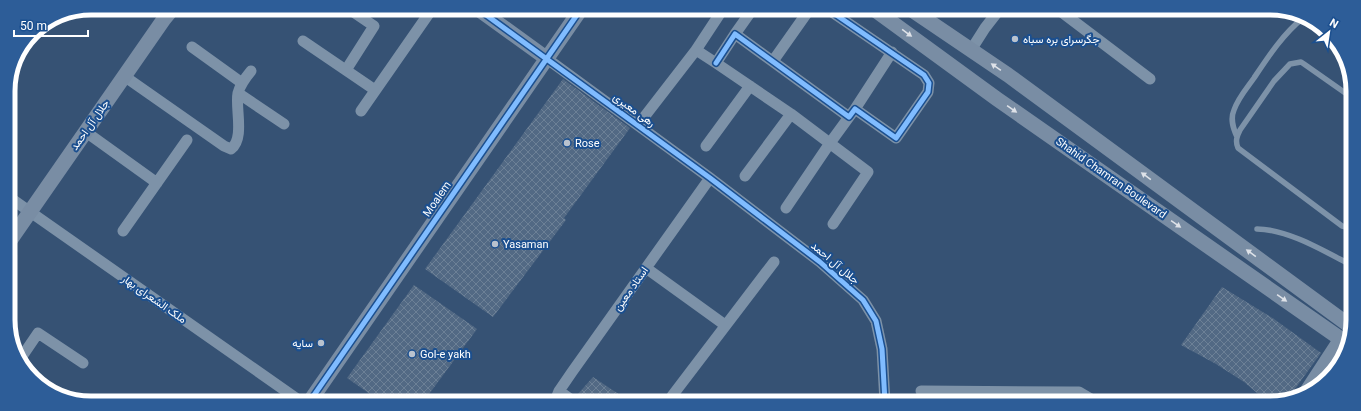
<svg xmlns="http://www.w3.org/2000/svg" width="1361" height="411" font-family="Roboto,Vazirmatn,sans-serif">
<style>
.building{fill:url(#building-cross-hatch)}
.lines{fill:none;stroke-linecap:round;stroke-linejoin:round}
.lane{stroke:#7d92a8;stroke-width:5.5}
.street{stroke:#7d92a8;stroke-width:11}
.secondary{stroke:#798da4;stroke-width:15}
.cycleway-casing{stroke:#1b4f8f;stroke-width:8}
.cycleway{stroke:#80bcff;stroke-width:5}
.oneway{fill:#dee2e8}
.poi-dot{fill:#b9c2ce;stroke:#1b4f8f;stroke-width:1.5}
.labels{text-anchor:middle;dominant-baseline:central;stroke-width:4;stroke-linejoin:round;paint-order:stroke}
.poi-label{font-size:11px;fill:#fff;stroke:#1b4f8f;text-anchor:start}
.street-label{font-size:11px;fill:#fff;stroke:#1b4f8f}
.rim{fill:none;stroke:#fff;stroke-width:5}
</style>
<defs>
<pattern id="building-cross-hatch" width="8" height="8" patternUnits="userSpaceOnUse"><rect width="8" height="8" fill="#526984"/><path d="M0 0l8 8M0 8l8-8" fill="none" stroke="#6c8096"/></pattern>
</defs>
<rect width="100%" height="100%" fill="#365274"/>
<!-- building -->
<path class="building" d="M563,79L630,128L564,218L566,220L493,317L425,269Z
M414,285L477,329L424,401H380L347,378Z
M1222,287L1274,319L1321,353L1289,397L1275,403H1269L1244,382L1216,364L1181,345Z
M593,377L629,401H587L577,395Z"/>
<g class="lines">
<!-- lane -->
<path class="lane" d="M1237,137C1233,128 1230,119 1234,110C1238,98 1247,88 1254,78C1268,57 1283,34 1303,18
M1351,225L1346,227L1342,226L1238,148C1235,141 1237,136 1240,130L1274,81L1290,64L1301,62L1304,64L1351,97
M1257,229C1287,229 1324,251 1351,265"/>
<!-- street -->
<path class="street" d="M1059,10L1150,79
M735,34L752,10
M303,41L375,90
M192,47L242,83
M696,50L723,9
M971,50L985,28L999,10
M546,58L710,178L820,262L863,300L876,321L882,349L885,402
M773,61L809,10
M716,63L735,34L849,117L855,109L896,138L928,92L929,83L924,75L829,10
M346,70L374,26L349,9
M124,76L224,146L231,149C245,138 235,108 238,93C240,85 246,77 251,71
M238,93L284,124
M855,109L892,52
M361,111L432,9
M638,125L696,50L716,63L791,114L868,172L833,224
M86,132L157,183
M706,146L750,86
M745,176L791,114
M9,197L300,401
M786,208L830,143L849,117
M123,231L187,140
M646,268L725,325
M21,358L38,333L83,363
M559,391L573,401
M921,391L1071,392H1079L1096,402
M672,396L774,262
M555,401L559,391L572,372L710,178"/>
<!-- secondary -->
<path class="secondary" d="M478,9L546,58
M875,10L997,99L1348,344
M912,10L1008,75L1350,326
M9,242L164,19L173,8
M1307,391L1341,339
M310,401L581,9"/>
<defs>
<path id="cycleway" d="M478,9L710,178L820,262L863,300L876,321L882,349L885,402
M716,63L735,34L849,117L855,109L896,138L928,92L929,83L924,75L829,10
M310,401L581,9"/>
</defs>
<!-- cycleway casing -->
<use href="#cycleway" class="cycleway-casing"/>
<!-- cycleway -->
<use href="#cycleway" class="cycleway"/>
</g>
<!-- one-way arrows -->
<defs><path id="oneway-solid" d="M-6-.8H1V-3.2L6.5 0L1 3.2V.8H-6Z"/></defs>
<g class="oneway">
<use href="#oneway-solid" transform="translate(907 33) rotate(36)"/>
<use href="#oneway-solid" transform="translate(996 67) rotate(-145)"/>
<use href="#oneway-solid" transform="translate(1012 109) rotate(35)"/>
<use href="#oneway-solid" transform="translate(1146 176) rotate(-144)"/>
<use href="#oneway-solid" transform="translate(1176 224) rotate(35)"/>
<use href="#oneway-solid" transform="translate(1251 253) rotate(-144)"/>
<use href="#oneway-solid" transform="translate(1282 298) rotate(35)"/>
</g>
<!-- markers -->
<g class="poi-dot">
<circle cx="1015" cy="39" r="4"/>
<circle cx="567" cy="143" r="4"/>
<circle cx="495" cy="244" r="4"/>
<circle cx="321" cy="343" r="4"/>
<circle cx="412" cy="354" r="4"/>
</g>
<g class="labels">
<!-- poi labels -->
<g class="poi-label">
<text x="1023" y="39">جگرسرای بره سباه</text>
<text x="575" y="143">Rose</text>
<text x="503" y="244">Yasaman</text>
<text x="313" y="343" text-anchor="end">سایه</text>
<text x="420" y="354">Gol-e yakh</text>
</g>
<!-- street labels -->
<g class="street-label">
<text transform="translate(634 110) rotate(36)">رهی معیری</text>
<text transform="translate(90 125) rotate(-55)">جلال آل احمد</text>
<text transform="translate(1111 178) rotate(35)">Shahid Chamran Boulevard</text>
<text transform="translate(437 199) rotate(-55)">Moalem</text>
<text transform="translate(835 263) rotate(40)">جلال آل احمد</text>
<text transform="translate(631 289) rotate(-55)">استاد معین</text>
<text transform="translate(154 299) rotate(35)">ملک الشعرای بهار</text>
</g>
</g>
<!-- crop -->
<path d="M0 0H1361V411H0ZM91 15H1270A76 76 0 0 1 1346 91V320A76 76 0 0 1 1270 396H91A76 76 0 0 1 15 320V91A76 76 0 0 1 91 15Z" fill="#2d5d98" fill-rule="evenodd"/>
<path class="rim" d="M91 15H1270A76 76 0 0 1 1346 91V320A76 76 0 0 1 1270 396H91A76 76 0 0 1 15 320V91A76 76 0 0 1 91 15Z"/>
<!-- north arrow -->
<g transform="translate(1329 32) rotate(30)" stroke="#1b4f8f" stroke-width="3" paint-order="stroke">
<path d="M0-3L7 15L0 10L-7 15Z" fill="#ffffff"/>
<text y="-6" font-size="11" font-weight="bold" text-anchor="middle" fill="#ffffff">N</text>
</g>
<!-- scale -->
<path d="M14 30v6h74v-6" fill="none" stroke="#ffffff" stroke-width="2"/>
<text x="20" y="30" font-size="12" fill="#ffffff" stroke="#1b4f8f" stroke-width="3" paint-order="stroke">50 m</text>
</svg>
